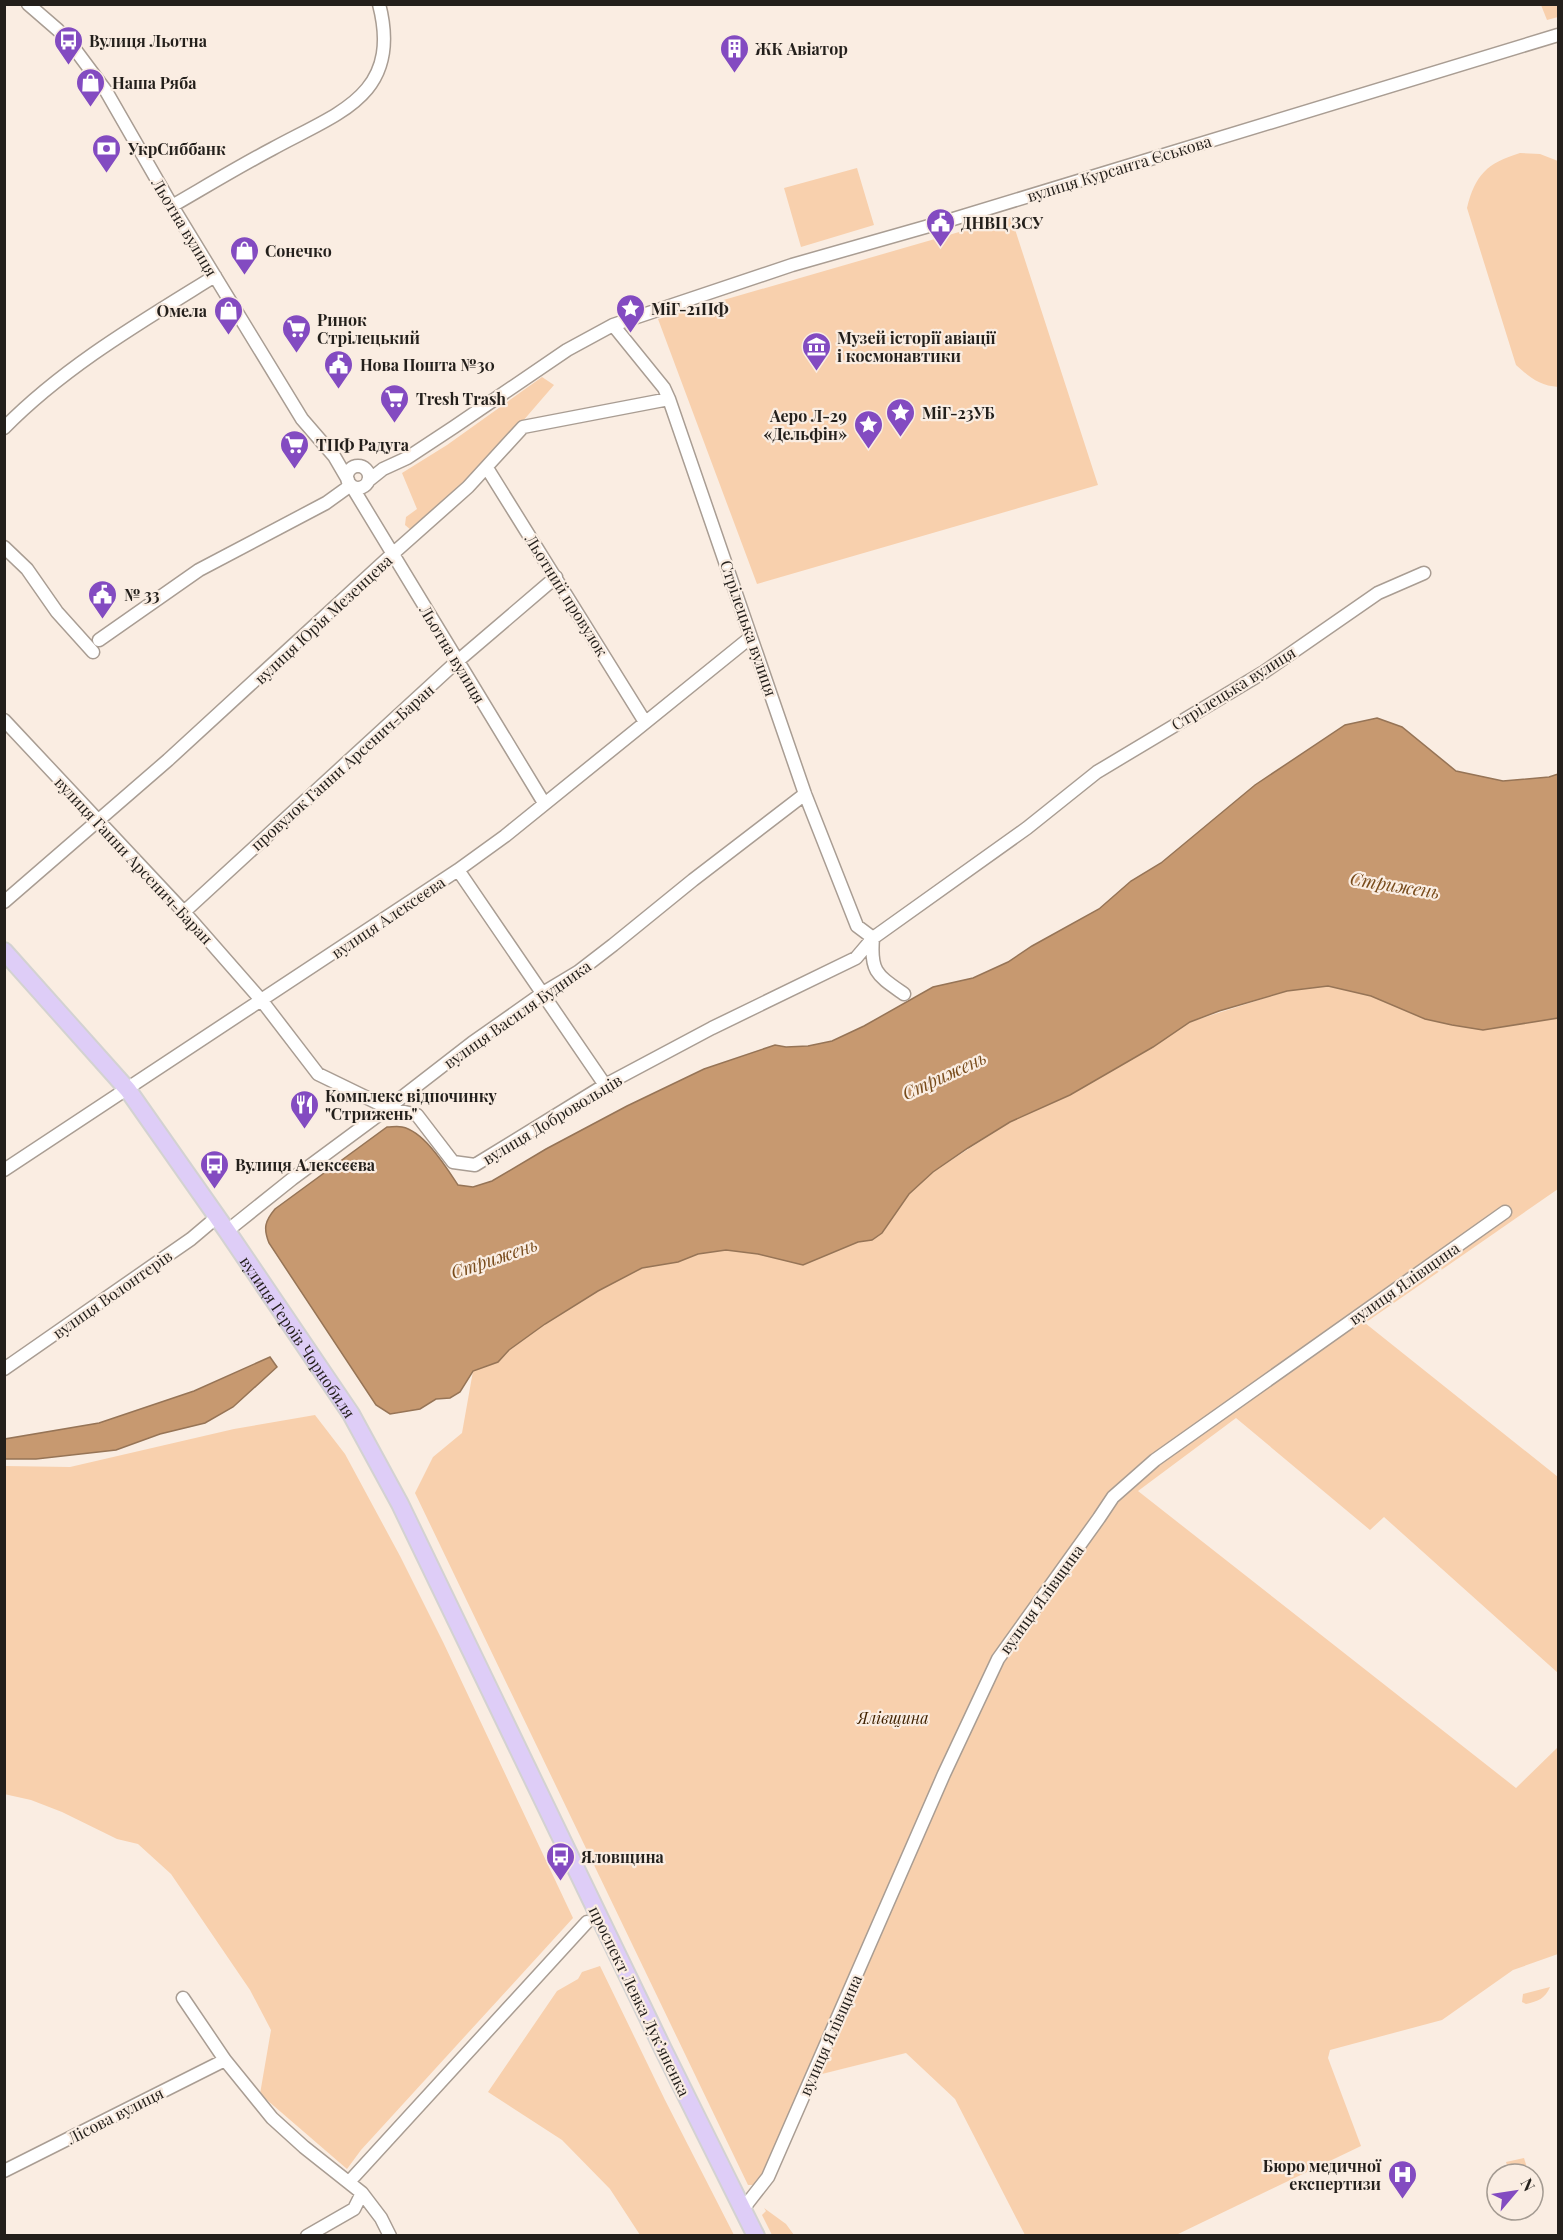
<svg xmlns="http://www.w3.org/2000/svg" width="1563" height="2240" font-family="'Playfair Display',serif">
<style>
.green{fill:#f8d0ad}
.water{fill:#c79970;stroke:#967456;stroke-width:1.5}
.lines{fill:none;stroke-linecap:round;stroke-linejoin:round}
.minor-casing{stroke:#a99d93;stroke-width:15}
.major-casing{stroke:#d3d2d1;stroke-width:20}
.minor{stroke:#fff;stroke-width:12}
.major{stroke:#decdf7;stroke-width:16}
.labels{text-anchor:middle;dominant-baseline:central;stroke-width:4.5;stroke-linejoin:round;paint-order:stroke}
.poi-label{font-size:16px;font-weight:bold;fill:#231f1b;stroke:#faede2;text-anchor:start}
.street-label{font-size:16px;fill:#231f1b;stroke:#faede2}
.park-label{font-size:16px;font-style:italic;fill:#402200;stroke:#faede2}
.water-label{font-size:18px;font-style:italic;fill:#784b1b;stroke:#faede2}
</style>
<rect width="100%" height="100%" fill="#faede2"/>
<!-- green -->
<path class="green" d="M1541,5H1558V17L1547,20Z
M1520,153L1540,154L1558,161V387C1540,386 1529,377 1516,365L1467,208C1475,175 1487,163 1520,153Z
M857,168L874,225L801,247L784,188Z
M1011,217L1098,485L757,584L658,319Z
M542,377L554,385L483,467L411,530L405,525L406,517L417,509L402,473L447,445Z
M1328,986L1371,996L1425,1019L1483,1030L1558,1018V1189L1365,1323L1558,1477V1673L1384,1517L1370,1530L1236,1418L1138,1491L1516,1788L1558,1747V1954L1513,1970L1442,2020L1330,2050L1328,2058L1361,2146L1176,2235H1025L955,2099L906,2053L806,2078L760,2185H748L415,1493L433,1457L462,1433L473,1371L498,1362L509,1350L545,1324L598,1291L642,1268L678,1262L698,1254L726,1250L758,1254L803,1264L858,1242L872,1240L882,1233L909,1194L933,1172L1010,1122L1070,1095L1153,1047L1190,1022L1287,991Z
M315,1415L345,1454L400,1556L444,1644L573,1918L361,2150L347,2169L260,2094L271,2030L250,1990L171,1874L138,1844L117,1839L62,1812L31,1800L4,1794L5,1466L70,1467L234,1429Z
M600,1966L665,2100L734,2235H640L610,2189L562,2140L488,2092L557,1991L578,1979L582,1972Z
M1550,1987C1545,1999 1538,2001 1526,2004L1522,2002L1523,1994Z
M1524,2158L1529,2174H1510L1506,2162Z
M764,2208L786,2224L794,2235H772L762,2215L766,2211Z"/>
<!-- water -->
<path class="water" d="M1377,718L1402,727L1456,771L1503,781L1549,777L1558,774V1018L1483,1030L1452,1025L1425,1019L1371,996L1328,986L1287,991L1219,1011L1190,1022L1153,1047L1070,1095L1010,1122L968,1148L933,1172L909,1194L882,1233L872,1240L858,1242L803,1265L758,1254L726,1250L698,1254L678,1262L642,1268L598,1291L545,1324L509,1350L498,1362L473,1371L460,1392L450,1398L436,1399L420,1409L390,1414L376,1405L269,1243C263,1228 265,1221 275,1209L387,1127C392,1127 397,1126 402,1127C424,1131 446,1167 458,1185L473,1187L492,1181L546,1149L627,1106L704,1069L775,1045L786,1047L808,1046L832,1041L864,1026L933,987L973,978L1008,962L1032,946L1099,909L1131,881L1161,863L1255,785L1345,725Z
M270,1357L277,1367L233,1407L205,1423L160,1434L116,1450L36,1459H5V1439L99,1423L194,1391Z"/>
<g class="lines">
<defs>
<path id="minor" d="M28,4L58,30L71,44L106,91L172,206L302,419L334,456L348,480
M172,206C205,187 238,167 272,149C337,113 403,96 379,4
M613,325L664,388L669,399L805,794L857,926L873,938C870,972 877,975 904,994
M4,428C65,366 141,322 215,276
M347 477a11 11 0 1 1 22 0a11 11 0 1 1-22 0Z
M487,468L645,722
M368,481L383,469L407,458L454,427L567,350L613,325L792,265L950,220L1558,35
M4,547L27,569L57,612L93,652
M99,640L199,570L326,503L351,485L544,803
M4,720L184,912L262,1001L318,1074L388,1108L417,1115L453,1162L475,1165L605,1085L712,1028L856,958L873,938L1027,828L1097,772L1264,672L1378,593L1424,573
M458,870L605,1085
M4,902L168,760L388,558L468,487L523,427L669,399
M184,912L453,665L556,577
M4,1170L458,870L505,836L751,637
M227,1231L292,1179L388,1108L472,1043L543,993L578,972L613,945L693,880L805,794
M4,1369L191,1239L217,1217
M183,1998L225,2060L272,2118L304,2147L362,2193L381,2218L390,2236
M4,2171L225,2060
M349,2182L587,1922
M743,2209L768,2177L944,1774L998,1659L1099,1518L1113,1497L1155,1460L1505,1212
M307,2236L354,2209L362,2193"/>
<g id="major">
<path id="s1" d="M4,951L128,1090L227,1231L351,1414L400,1504L663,2049L756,2236"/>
</g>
</defs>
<!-- minor casing -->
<use href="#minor" class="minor-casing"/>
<!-- major casing -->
<use href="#major" class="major-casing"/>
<!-- minor -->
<use href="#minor" class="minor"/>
<!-- major -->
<use href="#major" class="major"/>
</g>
<!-- icons -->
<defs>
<symbol id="bus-pin" viewBox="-11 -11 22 30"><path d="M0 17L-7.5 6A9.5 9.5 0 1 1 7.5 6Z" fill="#834bc1" stroke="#faede2"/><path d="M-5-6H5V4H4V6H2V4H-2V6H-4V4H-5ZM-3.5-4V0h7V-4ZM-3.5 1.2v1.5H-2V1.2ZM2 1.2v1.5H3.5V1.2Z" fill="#fff"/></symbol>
<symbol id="building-pin" viewBox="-11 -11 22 30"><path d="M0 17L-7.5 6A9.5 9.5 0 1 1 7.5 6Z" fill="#834bc1" stroke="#faede2"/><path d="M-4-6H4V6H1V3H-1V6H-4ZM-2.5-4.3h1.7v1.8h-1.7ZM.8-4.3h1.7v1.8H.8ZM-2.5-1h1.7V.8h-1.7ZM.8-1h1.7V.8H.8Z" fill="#fff"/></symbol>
<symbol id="shop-pin" viewBox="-11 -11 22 30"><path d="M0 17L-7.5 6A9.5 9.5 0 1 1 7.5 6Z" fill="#834bc1" stroke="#faede2"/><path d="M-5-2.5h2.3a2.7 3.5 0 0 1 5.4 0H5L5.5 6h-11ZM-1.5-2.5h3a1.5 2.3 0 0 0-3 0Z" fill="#fff"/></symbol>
<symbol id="bank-pin" viewBox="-11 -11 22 30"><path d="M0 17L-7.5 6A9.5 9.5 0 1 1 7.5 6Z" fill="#834bc1" stroke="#faede2"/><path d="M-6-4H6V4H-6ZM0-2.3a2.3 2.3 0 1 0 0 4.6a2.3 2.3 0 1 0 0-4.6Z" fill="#fff"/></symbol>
<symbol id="civic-pin" viewBox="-11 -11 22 30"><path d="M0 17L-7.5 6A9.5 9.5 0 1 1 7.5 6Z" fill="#834bc1" stroke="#faede2"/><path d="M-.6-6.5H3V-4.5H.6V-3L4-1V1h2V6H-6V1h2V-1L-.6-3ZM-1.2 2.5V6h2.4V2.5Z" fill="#fff"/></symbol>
<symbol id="sight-pin" viewBox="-11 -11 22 30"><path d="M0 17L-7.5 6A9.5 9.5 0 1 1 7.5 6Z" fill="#834bc1" stroke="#faede2"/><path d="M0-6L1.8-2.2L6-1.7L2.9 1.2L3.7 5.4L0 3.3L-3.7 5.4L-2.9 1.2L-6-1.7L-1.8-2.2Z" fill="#fff"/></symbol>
<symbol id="supermarket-pin" viewBox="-11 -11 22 30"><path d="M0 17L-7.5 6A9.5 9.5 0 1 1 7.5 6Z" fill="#834bc1" stroke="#faede2"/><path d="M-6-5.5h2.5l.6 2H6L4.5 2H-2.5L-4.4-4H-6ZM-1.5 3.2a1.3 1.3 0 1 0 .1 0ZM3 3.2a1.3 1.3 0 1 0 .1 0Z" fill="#fff"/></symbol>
<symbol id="museum-pin" viewBox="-11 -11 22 30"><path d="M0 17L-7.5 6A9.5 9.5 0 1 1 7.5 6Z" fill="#834bc1" stroke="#faede2"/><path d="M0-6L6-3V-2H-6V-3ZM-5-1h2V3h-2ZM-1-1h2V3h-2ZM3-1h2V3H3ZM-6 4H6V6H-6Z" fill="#fff"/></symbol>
<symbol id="restaurant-pin" viewBox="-11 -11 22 30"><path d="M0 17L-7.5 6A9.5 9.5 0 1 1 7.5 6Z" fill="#834bc1" stroke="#faede2"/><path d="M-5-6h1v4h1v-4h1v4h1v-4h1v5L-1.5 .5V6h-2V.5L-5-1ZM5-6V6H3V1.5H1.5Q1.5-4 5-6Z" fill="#fff"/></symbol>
<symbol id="hospital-pin" viewBox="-11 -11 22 30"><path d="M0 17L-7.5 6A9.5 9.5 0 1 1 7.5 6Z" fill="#834bc1" stroke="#faede2"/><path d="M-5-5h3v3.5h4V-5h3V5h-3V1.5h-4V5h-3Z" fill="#fff"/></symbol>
</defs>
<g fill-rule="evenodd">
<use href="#bus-pin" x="52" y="24" width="33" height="45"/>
<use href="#building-pin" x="718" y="32" width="33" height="45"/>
<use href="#shop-pin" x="74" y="66" width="33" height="45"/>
<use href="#bank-pin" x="90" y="132" width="33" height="45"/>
<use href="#civic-pin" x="924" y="206" width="33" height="45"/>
<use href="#shop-pin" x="228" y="234" width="33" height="45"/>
<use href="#sight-pin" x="614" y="292" width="33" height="45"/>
<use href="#shop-pin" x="212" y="294" width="33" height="45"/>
<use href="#supermarket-pin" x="280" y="312" width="33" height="45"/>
<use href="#museum-pin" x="800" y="330" width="33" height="45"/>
<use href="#civic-pin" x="322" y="348" width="33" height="45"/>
<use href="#supermarket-pin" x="378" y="382" width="33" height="45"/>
<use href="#sight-pin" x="884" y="396" width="33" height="45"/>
<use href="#sight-pin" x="852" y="408" width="33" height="45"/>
<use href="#supermarket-pin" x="278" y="428" width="33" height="45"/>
<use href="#civic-pin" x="86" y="578" width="33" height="45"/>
<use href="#restaurant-pin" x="288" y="1088" width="33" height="45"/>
<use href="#bus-pin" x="198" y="1148" width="33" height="45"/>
<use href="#bus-pin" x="544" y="1840" width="33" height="45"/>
<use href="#hospital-pin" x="1386" y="2158" width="33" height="45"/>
</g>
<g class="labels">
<!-- poi labels -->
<g class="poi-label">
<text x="89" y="40">Вулиця Льотна</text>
<text x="755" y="48">ЖК Авіатор</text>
<text x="112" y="82">Наша Ряба</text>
<text x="128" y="148">УкрСиббанк</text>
<text x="961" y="222">ДНВЦ ЗСУ</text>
<text x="265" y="250">Сонечко</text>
<text x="651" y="308">МіГ-21ПФ</text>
<text x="207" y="310" text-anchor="end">Омела</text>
<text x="317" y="319">Ринок<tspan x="317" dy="18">Стрілецький</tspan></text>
<text x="837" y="337">Музей історії авіації<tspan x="837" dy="18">і космонавтики</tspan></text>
<text x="360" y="364">Нова Пошта №30</text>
<text x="416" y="398">Tresh Trash</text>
<text x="922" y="412">МіГ-23УБ</text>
<text x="847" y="415" text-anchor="end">Аеро Л-29<tspan x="847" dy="18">«Дельфін»</tspan></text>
<text x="316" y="444">ТПФ Радуга</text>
<text x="124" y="594">№ 33</text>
<text x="325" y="1095">Комплекс відпочинку<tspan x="325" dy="18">"Стрижень"</tspan></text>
<text x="235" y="1164">Вулиця Алексєєва</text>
<text x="581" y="1856">Яловщина</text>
<text x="1381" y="2165" text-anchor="end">Бюро медичної<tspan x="1381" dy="18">експертизи</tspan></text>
</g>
<!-- street labels -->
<g class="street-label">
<text transform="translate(1119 168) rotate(-17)">вулиця Курсанта Єськова</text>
<text transform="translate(185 227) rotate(59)">Льотна вулиця</text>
<text transform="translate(567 595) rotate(58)">Льотний провулок</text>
<text transform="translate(323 619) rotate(-43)">вулиця Юрія Мезенцева</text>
<text transform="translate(749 628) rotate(71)">Стрілецька вулиця</text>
<text transform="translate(453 654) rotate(59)">Льотна вулиця</text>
<text transform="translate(1233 688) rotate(-32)">Стрілецька вулиця</text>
<text transform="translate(342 767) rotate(-42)">провулок Ганни Арсенич-Баран</text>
<text transform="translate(134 860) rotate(47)">вулиця Ганни Арсенич-Баран</text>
<text transform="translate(388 917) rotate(-34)">вулиця Алексєєва</text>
<text transform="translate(517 1014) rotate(-35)">вулиця Василя Будника</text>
<text transform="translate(552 1119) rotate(-31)">вулиця Добровольців</text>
<text transform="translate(1404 1283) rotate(-35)">вулиця Ялівщина</text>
<text transform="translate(112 1294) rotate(-35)">вулиця Волонтерів</text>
<text stroke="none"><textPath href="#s1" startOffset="486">вулиця Героїв Чорнобиля</textPath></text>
<text transform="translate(1041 1599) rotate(-54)">вулиця Ялівщина</text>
<text transform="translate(640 2001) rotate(64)">проспект Левка Лукʼяненка</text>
<text transform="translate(830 2035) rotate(-66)">вулиця Ялівщина</text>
<text transform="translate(115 2115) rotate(-27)">Лісова вулиця</text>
</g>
<!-- park labels -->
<g class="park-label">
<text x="893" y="1717">Ялівщина</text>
</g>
<!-- water labels -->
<g class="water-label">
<text transform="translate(1395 885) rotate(9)">Стрижень</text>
<text transform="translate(944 1075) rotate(-25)">Стрижень</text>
<text transform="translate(494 1258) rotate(-19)">Стрижень</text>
</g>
</g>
<!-- border -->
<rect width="1563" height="2240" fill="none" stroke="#231f1b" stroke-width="12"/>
<!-- north arrow -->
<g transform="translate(1515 2192) rotate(61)"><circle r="28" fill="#faede2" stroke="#a49b92" stroke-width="1.5"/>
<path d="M0-4.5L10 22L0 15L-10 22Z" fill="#834bc1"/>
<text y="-9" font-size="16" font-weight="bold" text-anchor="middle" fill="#231f1b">N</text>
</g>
</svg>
